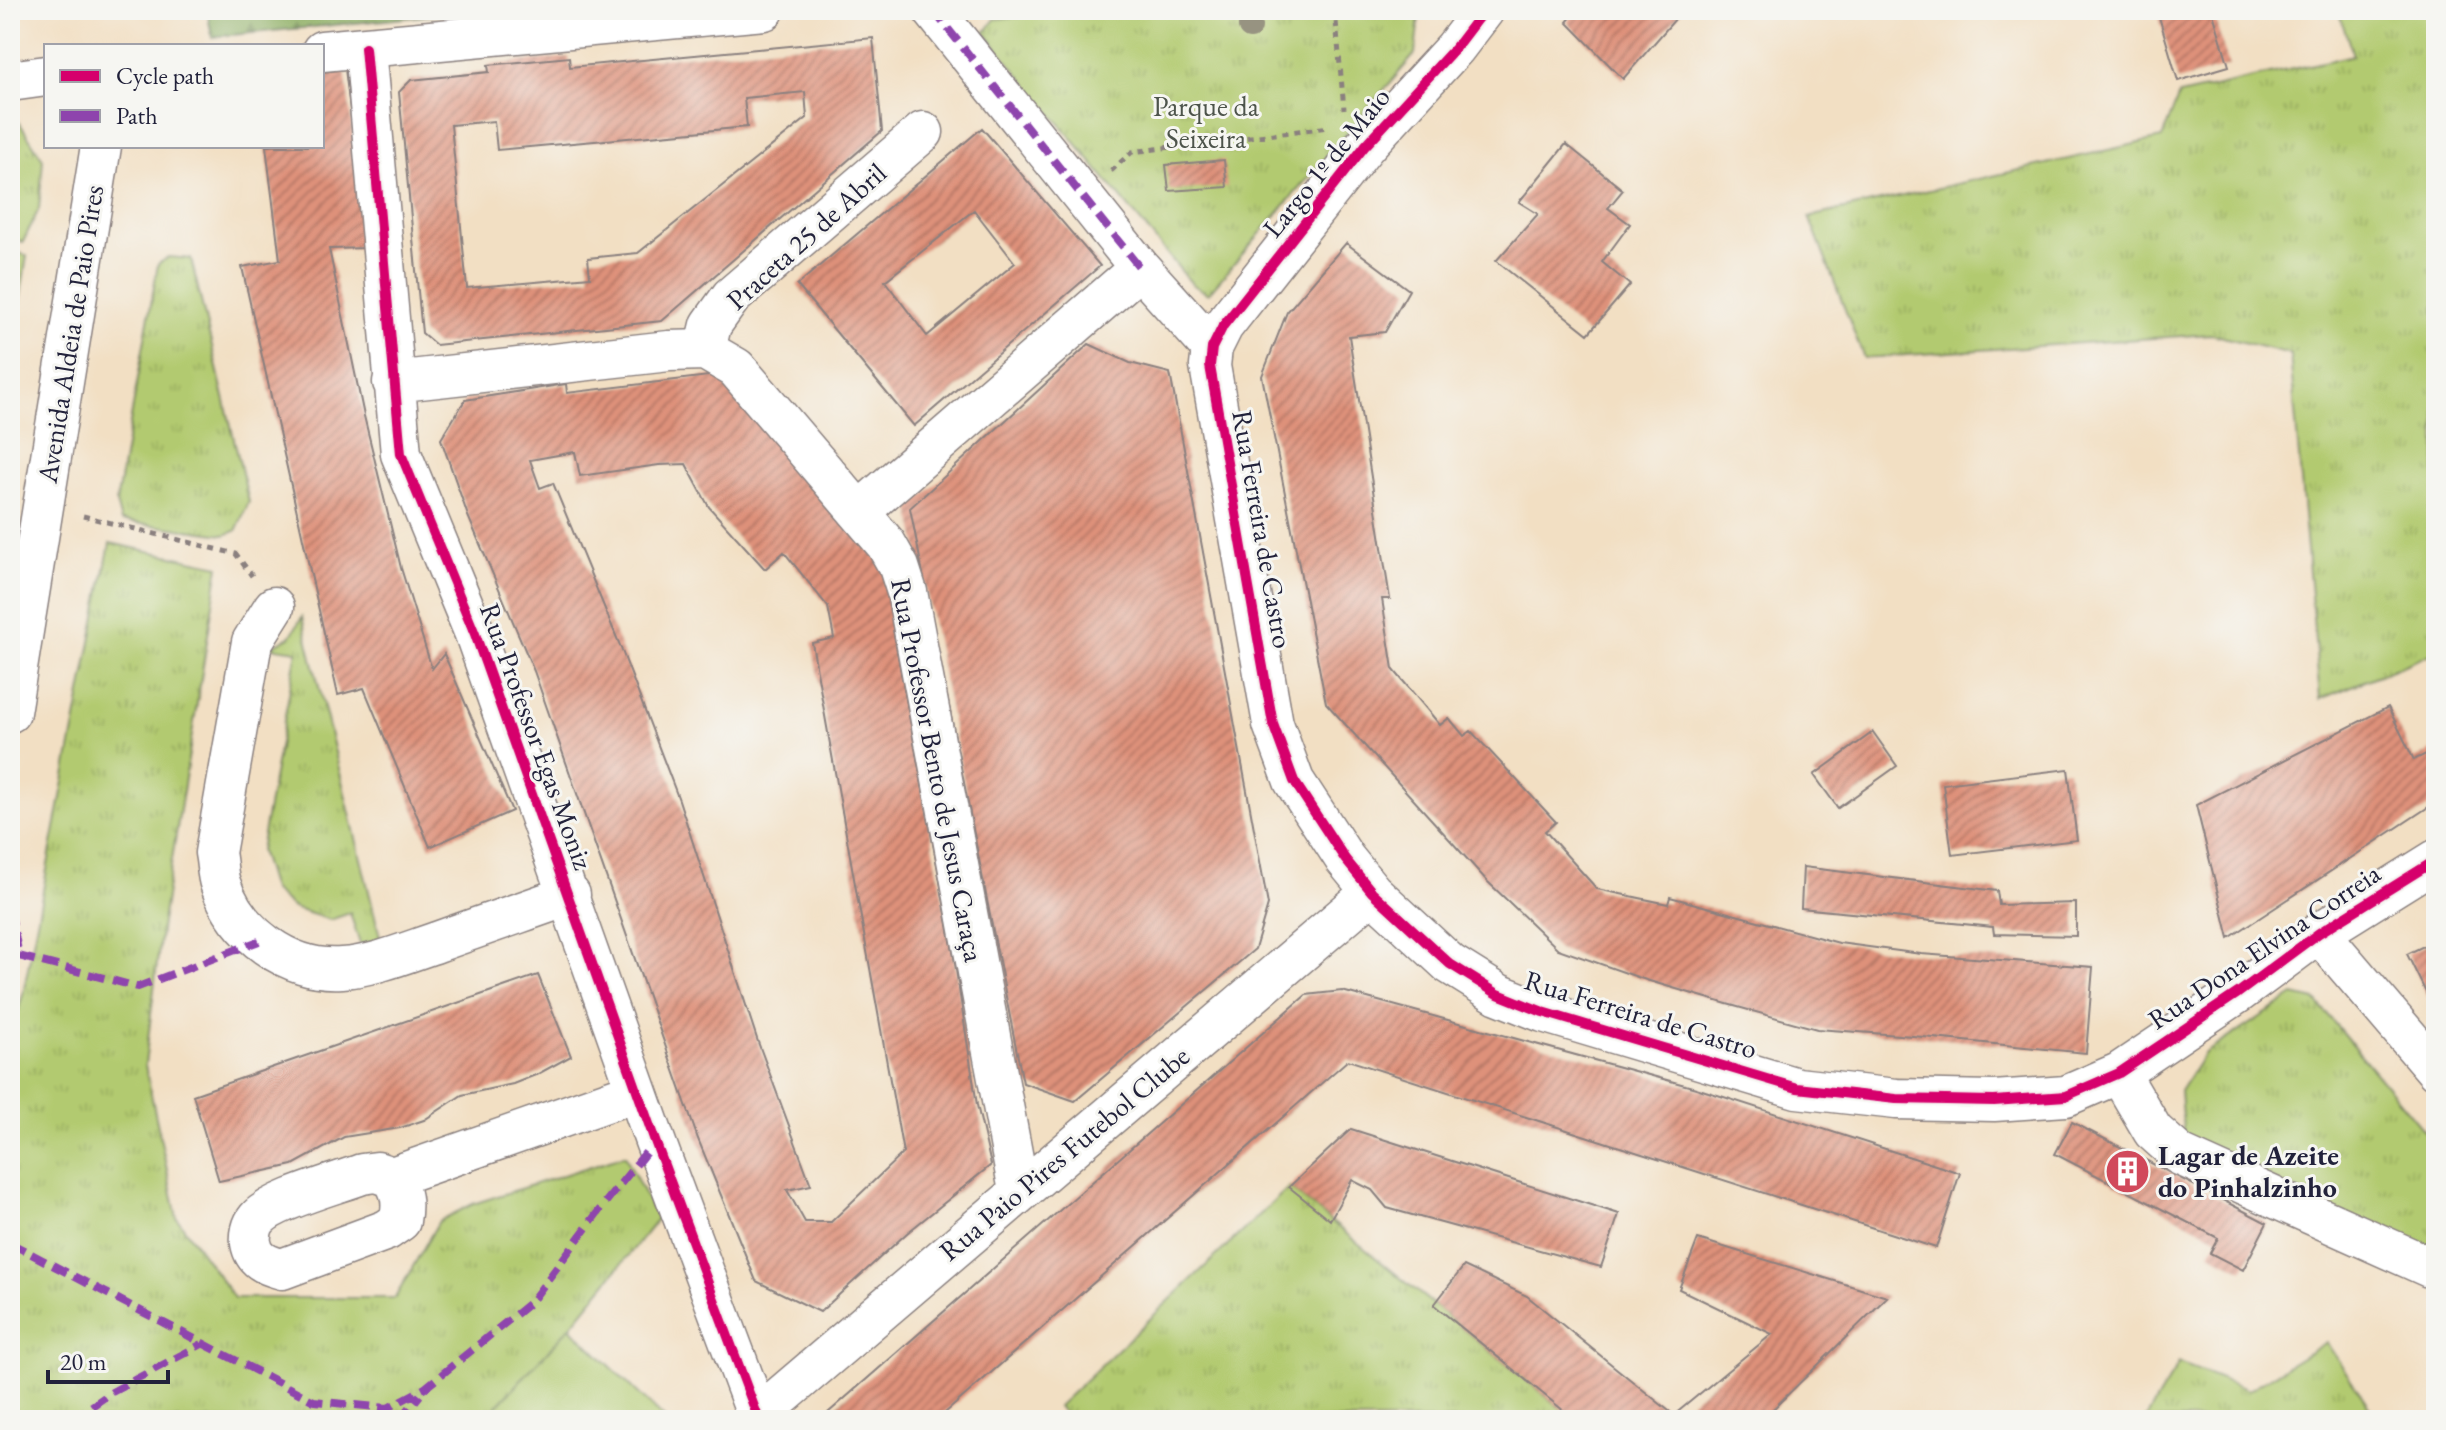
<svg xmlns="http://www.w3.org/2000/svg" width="2446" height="1430" font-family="'EB Garamond',serif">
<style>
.grass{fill:url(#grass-tufts);stroke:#6a7655;stroke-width:2}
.forest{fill:url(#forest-firs);stroke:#58684e;stroke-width:2}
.pitch{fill:#b2ca6f;stroke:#6a7655;stroke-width:2}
.building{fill:url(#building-hatch);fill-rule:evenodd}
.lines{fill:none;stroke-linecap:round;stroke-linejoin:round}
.minor-casing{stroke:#8a807f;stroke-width:43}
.path{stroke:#8a807f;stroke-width:5;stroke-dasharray:6 6;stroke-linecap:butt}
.minor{stroke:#fff;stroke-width:40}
.quiet{stroke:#8e44ad;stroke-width:8;stroke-dasharray:16 8;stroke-linecap:butt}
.cycleway-casing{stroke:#f6f6f2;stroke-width:15}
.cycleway{stroke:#d6006c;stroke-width:10}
.tree{fill:#979381}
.labels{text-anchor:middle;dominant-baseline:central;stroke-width:6;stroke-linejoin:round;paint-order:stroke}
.park-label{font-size:28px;fill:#4d544b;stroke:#f6f6f2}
.street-label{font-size:28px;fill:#22223b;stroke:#f6f6f2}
.poi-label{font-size:28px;font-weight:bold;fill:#22223b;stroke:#f6f6f2;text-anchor:start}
</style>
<defs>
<pattern id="grass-tufts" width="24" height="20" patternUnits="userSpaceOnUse" patternTransform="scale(2)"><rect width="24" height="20" fill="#b2ca6f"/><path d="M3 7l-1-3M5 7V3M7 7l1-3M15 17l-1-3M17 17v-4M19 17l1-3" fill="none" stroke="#99ad61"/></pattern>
<pattern id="forest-firs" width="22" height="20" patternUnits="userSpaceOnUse" patternTransform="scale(2)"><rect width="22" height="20" fill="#8dae62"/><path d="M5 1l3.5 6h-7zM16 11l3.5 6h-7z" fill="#738d52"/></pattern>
<pattern id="building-hatch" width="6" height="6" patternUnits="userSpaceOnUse" patternTransform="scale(2)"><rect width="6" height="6" fill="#de917a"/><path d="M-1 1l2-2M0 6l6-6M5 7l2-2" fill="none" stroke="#b47665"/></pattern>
</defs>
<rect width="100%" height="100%" fill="#f6f6f2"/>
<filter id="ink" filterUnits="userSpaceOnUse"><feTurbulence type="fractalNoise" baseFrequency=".0125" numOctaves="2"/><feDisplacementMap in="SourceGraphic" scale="16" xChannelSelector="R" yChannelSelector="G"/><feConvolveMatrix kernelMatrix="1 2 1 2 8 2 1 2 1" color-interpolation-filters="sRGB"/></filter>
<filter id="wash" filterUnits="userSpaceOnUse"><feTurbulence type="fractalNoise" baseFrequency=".006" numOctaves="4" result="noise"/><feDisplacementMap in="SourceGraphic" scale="32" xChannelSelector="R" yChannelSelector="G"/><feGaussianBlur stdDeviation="1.8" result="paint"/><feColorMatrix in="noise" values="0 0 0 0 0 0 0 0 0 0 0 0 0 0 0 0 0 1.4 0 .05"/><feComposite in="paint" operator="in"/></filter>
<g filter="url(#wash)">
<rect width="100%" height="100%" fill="#f2dfc3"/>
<!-- grass -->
<path class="grass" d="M1087,10H1411L1419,16L1415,54L1208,294L1192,284L985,33L995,19Z
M2338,10H2436V652L2320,699L2290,354L2211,334L1864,358L1809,217L2162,138L2179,95L2353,55Z
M10,122H19L43,159L39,209L23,242L10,237Z
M10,249L27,256L10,363Z
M169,257L191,259L249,502L236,531L224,535L121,521L116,503L158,264Z
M110,543L219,566L162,922L145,1065L177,1218L234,1298H395L439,1221L473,1204L625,1155L657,1220L562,1337L484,1420H10V1039L23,994Z
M302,617L381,941L361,947L350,913L330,920L293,908L272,890L260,850L297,651L270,647L290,637Z
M2294,995L2315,1000L2436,1145V1258L2184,1143L2180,1091L2204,1054Z
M1289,1187L1575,1420H1069L1058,1406Z
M2326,1342L2378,1420H2145L2179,1363L2249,1390Z"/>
<!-- forest -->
<path class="forest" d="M207,10H487L212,37Z"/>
<!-- pitch -->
<path class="pitch" d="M570,1327L666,1420H484Z"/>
<g id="blocks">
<!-- building -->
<path class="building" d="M1577,10H1683L1623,79L1567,22Z
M2157,10H2212L2229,66L2178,81Z
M873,38L882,131L662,321L436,345L422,333L399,92L411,80L489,72L488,65L569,57L570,67ZM805,92L807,118L638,253L588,258L590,277L467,288L451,125L494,121L497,150L747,127L744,98Z
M345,69L367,248L329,249L364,416L401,568L432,669L444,654L512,811L430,847L364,688L338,695L242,267L280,260L266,146H322V72Z
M982,128L1100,266L914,426L797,285ZM974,210L1015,263L927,336L885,281Z
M1566,144L1623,190L1608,208L1630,224L1602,262L1630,285L1588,334L1496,261L1538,214L1519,202Z
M1224,160L1227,187L1169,191L1166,165Z
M1346,243L1409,290L1385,332L1349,336L1390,599H1382L1393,669L1440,725L1449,718L1464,736L1471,731L1556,822L1545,831L1597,889L1668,904L1670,897L1839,943L1921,954L2093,967L2086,1053L1913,1036L1817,1029L1727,1004L1646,980L1558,949L1488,882L1326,703L1262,376L1287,312Z
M1089,344L1130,363L1170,373L1268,905L1255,949L1075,1101L1023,1083L910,508Z
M717,375L890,568L905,627L893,629L954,957L977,1105L991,1165L907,1233L820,1312L756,1281L698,1139L534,671L468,516L441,439L465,400L566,384L567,393ZM575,452L580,476L659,465L686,464L709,507L765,569L784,552L828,607L834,638L812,643L903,1153L831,1222H805L787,1190L811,1185L758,1042L679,800L619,643L553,483L540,488L530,460Z
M2388,707L2414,760L2436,749V802L2229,938L2196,805Z
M1873,732L1897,766L1838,808L1814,775Z
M2068,769L2077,840L1952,855L1943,784Z
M1803,867L1997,891L1999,905L2076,903V936L1994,934L1993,927L1801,908Z
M2436,940V1013L2407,954Z
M538,975L571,1056L538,1074L513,1084L462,1095L424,1120L400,1128L344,1137L293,1165L219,1181L193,1095Z
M1342,991L1696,1088L1960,1173L1936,1248L1348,1060L937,1420H829L828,1413L1306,995Z
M2072,1122L2267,1223L2243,1270L2210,1253L2218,1238L2055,1154Z
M1351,1129L1619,1214L1601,1267L1387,1208L1372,1190L1352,1180L1330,1220L1289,1187Z
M1698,1239L1887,1297L1762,1420H1575L1434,1305L1464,1266L1527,1296L1674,1415L1772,1334L1679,1289Z"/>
</g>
</g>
<g filter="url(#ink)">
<use href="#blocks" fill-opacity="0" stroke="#8a807f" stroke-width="2"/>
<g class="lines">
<defs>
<path id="minor" d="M933,10L1140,268L1212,348
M1484,10L1455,48L1365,146L1223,326L1212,348L1210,366L1273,724L1294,781L1345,859L1372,892L1450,964L1498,994L1543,1012L1797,1088L1896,1099L1994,1101L2066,1096L2119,1073L2238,993L2319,933L2436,860
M365,48L401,454L475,634L655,1141L759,1420
M322,51L764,10
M10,81L46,76
M705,350L711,325L731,297L923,132
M393,382L669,351L705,350L736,368L886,544L899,567L907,592L1019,1191
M859,512L1140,268
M274,607L252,642L215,853C217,862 217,874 220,883C236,933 289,972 342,968C374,966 407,952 437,942C481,926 525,911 570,895
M10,712L101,146
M2319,933L2436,1070
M2119,1073L2153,1131L2180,1155L2436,1270
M392,1177C402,1192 403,1203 400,1221L387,1230L282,1269C266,1265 254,1260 251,1243C250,1235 252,1225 257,1219C271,1201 338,1183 362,1174L377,1172L392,1177L637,1091
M758,1416L1372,892"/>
</defs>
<!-- minor casing -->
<use href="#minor" class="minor-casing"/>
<!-- path -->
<path class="path" d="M1335,10L1344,109
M1111,171L1132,152L1329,127
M83,516L236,554L252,576"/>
<!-- minor -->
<use href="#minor" class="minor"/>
<!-- quiet -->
<path class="quiet" d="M933,10L1140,268
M10,909L19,956L138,987L259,941
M10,1243L314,1401L388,1408L425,1388L531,1302L601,1208L655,1141
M72,1420L112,1392L202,1344
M400,1420L420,1395"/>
<defs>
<path id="cycleway" d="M1484,10L1455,48L1365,146L1223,326L1212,348L1210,366L1273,724L1294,781L1345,859L1372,892L1450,964L1498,994L1543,1012L1797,1088L1896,1099L1994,1101L2066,1096L2119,1073L2238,993L2319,933L2436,860
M365,48L401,454L475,634L655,1141L759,1420"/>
</defs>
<!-- cycleway casing -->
<use href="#cycleway" class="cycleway-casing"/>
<!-- cycleway -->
<use href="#cycleway" class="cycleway"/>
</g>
<!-- trees -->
<circle class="tree" cx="1250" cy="27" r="12"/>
</g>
<!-- icons -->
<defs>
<symbol id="building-disc" viewBox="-11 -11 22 22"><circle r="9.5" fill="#d1495b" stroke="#f6f6f2"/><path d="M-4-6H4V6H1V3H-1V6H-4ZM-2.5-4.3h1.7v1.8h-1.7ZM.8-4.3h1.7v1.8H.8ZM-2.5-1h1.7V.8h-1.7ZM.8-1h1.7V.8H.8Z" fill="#fff"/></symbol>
</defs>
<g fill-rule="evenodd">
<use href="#building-disc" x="2102" y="1146" width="51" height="51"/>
</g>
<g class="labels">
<!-- park labels -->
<g class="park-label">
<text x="1206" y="106">Parque da<tspan x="1206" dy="32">Seixeira</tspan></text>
</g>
<!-- street labels -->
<g class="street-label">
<text transform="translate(1326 162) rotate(-51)">Largo 1º de Maio</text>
<text transform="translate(806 236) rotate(-42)">Praceta 25 de Abril</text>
<text transform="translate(70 334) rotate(-81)">Avenida Aldeia de Paio Pires</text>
<text transform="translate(1263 529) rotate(80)">Rua Ferreira de Castro</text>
<text transform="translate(537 736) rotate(70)">Rua Professor Egas Moniz</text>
<text transform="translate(938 770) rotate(79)">Rua Professor Bento de Jesus Caraça</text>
<text transform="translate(2264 946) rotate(-34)">Rua Dona Elvina Correia</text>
<text transform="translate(1641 1014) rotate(17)">Rua Ferreira de Castro</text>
<text transform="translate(1064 1153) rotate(-40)">Rua Paio Pires Futebol Clube</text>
</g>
<!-- poi labels -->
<g class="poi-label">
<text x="2158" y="1155">Lagar de Azeite<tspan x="2158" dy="32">do Pinhalzinho</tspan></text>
</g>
</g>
<!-- margin -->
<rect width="2446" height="1430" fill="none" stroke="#f6f6f2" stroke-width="40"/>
<!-- legend -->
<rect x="44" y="44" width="280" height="104" fill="#f6f6f2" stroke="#a1a1a9" stroke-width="2"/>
<rect x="60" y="70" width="40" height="12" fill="#d6006c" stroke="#a1a1a9" stroke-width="2"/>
<text x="116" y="84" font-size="24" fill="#22223b">Cycle path</text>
<rect x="60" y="110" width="40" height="12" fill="#8e44ad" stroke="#a1a1a9" stroke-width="2"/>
<text x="116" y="124" font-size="24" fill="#22223b">Path</text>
<!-- scale -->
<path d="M48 1370v12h120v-12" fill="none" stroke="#22223b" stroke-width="4"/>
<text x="60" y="1370" font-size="24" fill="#22223b" stroke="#f6f6f2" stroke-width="6" paint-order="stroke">20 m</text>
</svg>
